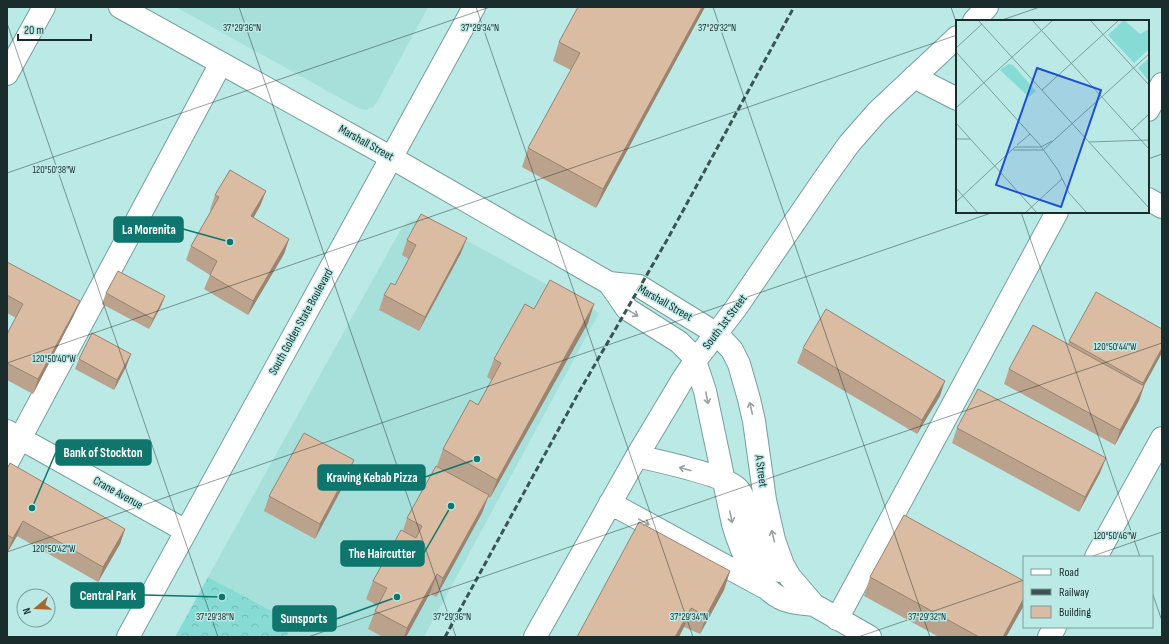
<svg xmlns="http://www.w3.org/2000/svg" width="1169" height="644" font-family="'Sofia Sans Condensed',sans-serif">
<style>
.built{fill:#a7dfda}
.forest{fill:url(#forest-crowns)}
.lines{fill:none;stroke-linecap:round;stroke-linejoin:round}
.minor-casing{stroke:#74a09d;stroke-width:24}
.major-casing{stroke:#74a09d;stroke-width:24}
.minor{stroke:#fff;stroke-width:22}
.major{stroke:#fff;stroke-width:22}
.rail{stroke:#3b5351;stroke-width:3;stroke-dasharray:6 3;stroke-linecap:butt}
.wall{fill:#bba28c}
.shaded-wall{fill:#998472}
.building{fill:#dabca3;stroke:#998472}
.oneway{stroke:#98a0a0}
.ticks{fill:none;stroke:#1a2c2b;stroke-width:1;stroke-opacity:0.45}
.labels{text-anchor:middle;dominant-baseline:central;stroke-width:3;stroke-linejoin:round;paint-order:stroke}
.street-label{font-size:12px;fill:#1a2c2b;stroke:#bbe9e6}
.inset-road{fill:none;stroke:#7b9d9b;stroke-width:1}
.view{fill:#1d4ed8;fill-opacity:0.15;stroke:#1d4ed8;stroke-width:2}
.inset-edge{fill:none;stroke:#1a2c2b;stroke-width:2}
.ticks-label{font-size:10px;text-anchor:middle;fill:#1a2c2b;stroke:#bbe9e6;stroke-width:3;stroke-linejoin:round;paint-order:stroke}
.leader{fill:none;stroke:#0f766e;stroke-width:1.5}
.callout-dot{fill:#0f766e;stroke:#bbe9e6;stroke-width:1.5}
.callout{fill:#0f766e;stroke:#0f766e;stroke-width:1.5}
.callout-label{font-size:13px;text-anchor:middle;font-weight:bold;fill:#fff}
</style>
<defs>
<pattern id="forest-crowns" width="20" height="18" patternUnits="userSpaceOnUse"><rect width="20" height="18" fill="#87dbd5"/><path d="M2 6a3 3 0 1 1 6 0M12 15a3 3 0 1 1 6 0" fill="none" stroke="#74bcb7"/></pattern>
</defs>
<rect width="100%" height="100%" fill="#bbe9e6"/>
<!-- built -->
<path class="built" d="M176,7H428L377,102L373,107L366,110L358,108Z
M419,219L431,221L599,313L424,637H286L289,630V622L208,577L401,229L410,221Z"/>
<!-- forest -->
<path class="forest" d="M208,577L286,619C291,625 290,630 286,637H175Z"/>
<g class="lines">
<defs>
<path id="minor" d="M120,7L392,158L609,283L639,286L717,334L732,350L739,364L749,399L754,421L765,500L774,540L783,565L790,577L814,605L870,637
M974,21L987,7
M7,74L44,7
M914,77L957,99
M1148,110L1162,84
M1148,199L1162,207
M609,283L627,309L679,342L691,354L695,361L705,391L733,524C741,551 754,584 780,598C790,603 802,604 814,605
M7,431L186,531
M637,456C658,461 726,475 738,489C744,495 745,506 747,514C753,536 762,556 780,571
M7,463L221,63
M610,503L764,587
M1096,557L1162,438
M837,619L1057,212
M535,637L637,456L683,379L695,361L736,308L824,179L849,144L878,111L957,37
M1049,637L1055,627"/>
<path id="major" d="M128,637L474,7"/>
</defs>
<!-- minor casing -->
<use href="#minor" class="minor-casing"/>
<!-- major casing -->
<use href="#major" class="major-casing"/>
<!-- minor -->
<use href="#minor" class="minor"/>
<!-- major -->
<use href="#major" class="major"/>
<!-- rail -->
<path class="rail" d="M445,637L579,392L667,240L794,7"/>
</g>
<!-- wall -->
<path class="wall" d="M578,7H705L596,208L522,167L528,148L571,70L553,61L559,42Z
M266,191L260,206L253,218L289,239L284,254L248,315L204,289L210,275L186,260L191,246L211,211L210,210L215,195Z
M407,240L461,253L419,331L379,310L384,295L395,285L409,259L402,255Z
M7,262L74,315L33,394L7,380V334L16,318L7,313Z
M106,293L165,296L161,306L149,329L102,304Z
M594,304L588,323L490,498L488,497L482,513L436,597L430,593L406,637H383L368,629L375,611L378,606L366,599L373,581L403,531L407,518L437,466L443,449L478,405L492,380L487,377L494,359L534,309Z
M1162,329L1139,401L1115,445L1004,384L1009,369L1068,344L1069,341Z
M803,348L940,396L917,434L797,363Z
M79,359L127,365L114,390L75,369Z
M957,428L1100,473L1079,512L952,443Z
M7,469L125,529L120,544L98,582L17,536L7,553Z
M349,475L315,539L264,511L269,496Z
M730,571L724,590L700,634L684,627L577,637Z
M870,577L1024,605L1006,637H939L864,596Z"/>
<!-- shaded-wall -->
<path class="shaded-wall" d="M702,7H705L596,208L603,189Z
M266,191L260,206L246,231L251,216Z
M467,238L461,253L419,331L425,317Z
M289,239L284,254L248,315L253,301Z
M165,296L161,306L149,329L153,319Z
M80,301L74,315L33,394L38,379Z
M594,304L588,323L490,498L497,480Z
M1162,348V353L1138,397L1143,383Z
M131,354L127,365L114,390L117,380Z
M945,381L940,396L917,434L922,420Z
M1144,386L1139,401L1115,445L1120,430Z
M1106,458L1100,473L1079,512L1085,497Z
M354,460L349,475L315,539L320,524Z
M489,495L482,513L436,597L443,578Z
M23,521L17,536L7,553L13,538Z
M125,529L120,544L98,582L103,567Z
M730,571L724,590L700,634L706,616Z
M437,574L430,593L406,637H404L407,628Z
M1024,598V605L1006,637H1003Z
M691,608L684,627L679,637H675Z"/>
<!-- building -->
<path class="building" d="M578,7H702L603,189L528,148L580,53L559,42Z
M230,170L266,191L251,216L289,239L253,301L210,275L217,261L191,246L219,197L215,195Z
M421,214L467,238L425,317L384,295L391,283L395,285L416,245L407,240Z
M7,262L80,301L38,379L7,363V334L23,304L7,295Z
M118,271L165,296L153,319L106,293Z
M550,280L594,304L497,480L443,449L470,400L478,405L501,363L494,359L525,304L534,309Z
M1096,292L1162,329V348L1143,383L1069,341Z
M826,309L945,381L922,420L803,348Z
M1033,325L1144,386L1120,430L1009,369Z
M92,333L131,354L117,380L79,359Z
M978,389L1106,458L1085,497L957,428Z
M304,433L354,460L320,524L269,496Z
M10,463L125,529L103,567L23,521L13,538L7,535V469Z
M436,466L489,495L443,578L437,574L407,628L375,611L387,588L373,581L401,530L416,538L422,526L407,518Z
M904,515L1024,581V598L1003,637H979L870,577Z
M639,522L730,571L706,616L691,608L675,637H577Z"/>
<!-- one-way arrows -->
<defs><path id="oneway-shaft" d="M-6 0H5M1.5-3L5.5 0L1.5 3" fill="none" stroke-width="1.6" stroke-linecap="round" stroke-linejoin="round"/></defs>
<g class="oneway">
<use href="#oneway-shaft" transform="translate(633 313) rotate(32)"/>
<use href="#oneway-shaft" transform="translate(707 398) rotate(79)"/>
<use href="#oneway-shaft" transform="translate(751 408) rotate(-103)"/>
<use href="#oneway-shaft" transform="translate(685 469) rotate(-165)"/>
<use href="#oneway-shaft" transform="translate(731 517) rotate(78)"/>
<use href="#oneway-shaft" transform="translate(644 522) rotate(29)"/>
<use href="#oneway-shaft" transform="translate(773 536) rotate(-104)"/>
</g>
<!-- ticks -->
<path class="ticks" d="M239,7L456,637M476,7L693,637M713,7L930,637M951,7L957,25M999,21L1040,7M7,23L218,637M1148,159L1162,154M7,173L490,7M1021,212L1140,557M7,363L957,35M7,552L994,212M1090,557L1162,532M1152,592L1162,621M308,637L1162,343M858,637L1024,580"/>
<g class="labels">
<!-- street labels -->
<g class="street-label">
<text transform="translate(366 143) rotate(29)">Marshall Street</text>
<text transform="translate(665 303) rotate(30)">Marshall Street</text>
<text transform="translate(301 322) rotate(-61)">South Golden State Boulevard</text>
<text transform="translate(725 322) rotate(-53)">South 1st Street</text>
<text transform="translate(761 471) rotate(82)">A Street</text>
<text transform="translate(118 493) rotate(29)">Crane Avenue</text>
</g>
</g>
<!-- overview -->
<g transform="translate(956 20)">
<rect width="193" height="193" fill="#bbe9e6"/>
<path d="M168,0L184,14L193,9V29L178,43L152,15ZM193,38V61L182,48Z" fill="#87dbd5"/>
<path d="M52,44L57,45L80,71L73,77L44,50Z" fill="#87dbd5"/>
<path class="inset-road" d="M22,0L193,188M76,0L193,129M134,0L193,65M0,28L26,4M0,32L84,125L102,150L113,173L131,193M86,70L163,0M0,88L97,0M0,103L81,193M176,110L193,94M0,119H14M133,122L193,120M61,125L74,114M85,127L96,121M57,130H87L193,34M0,168L22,193M0,182L59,127H85M69,193L106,159"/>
<path class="view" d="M81,48L145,70L105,187L40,165Z"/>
<rect width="193" height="193" class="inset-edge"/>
</g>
<g class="ticks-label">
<text x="242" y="31">37°29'36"N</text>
<text x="480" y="31">37°29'34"N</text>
<text x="717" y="31">37°29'32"N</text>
<text x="54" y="173">120°50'38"W</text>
<text x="1115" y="350">120°50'44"W</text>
<text x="54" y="362">120°50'40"W</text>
<text x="1115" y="539">120°50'46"W</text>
<text x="54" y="552">120°50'42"W</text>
<text x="215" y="620">37°29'38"N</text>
<text x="452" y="620">37°29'36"N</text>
<text x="689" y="620">37°29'34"N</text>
<text x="927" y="620">37°29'32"N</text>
</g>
<!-- callouts -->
<path class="leader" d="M230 242L183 229M32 508L56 452M477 459L425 477M451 506L424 553M222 597L144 595M397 597L336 619"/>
<g class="callout-dot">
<circle cx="230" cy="242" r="4"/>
<circle cx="32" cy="508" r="4"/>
<circle cx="477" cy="459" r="4"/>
<circle cx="451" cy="506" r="4"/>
<circle cx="222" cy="597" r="4"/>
<circle cx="397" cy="597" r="4"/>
</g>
<g class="callout">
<rect x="114" y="217" width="69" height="25" rx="4"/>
<rect x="56" y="440" width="95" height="25" rx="4"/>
<rect x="318" y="465" width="107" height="25" rx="4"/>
<rect x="341" y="541" width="83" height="25" rx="4"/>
<rect x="71" y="583" width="73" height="25" rx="4"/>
<rect x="273" y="606" width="63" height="25" rx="4"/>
</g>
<g class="callout-label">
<text x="149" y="234">La Morenita</text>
<text x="103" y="457">Bank of Stockton</text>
<text x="372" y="482">Kraving Kebab Pizza</text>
<text x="382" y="558">The Haircutter</text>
<text x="108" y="600">Central Park</text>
<text x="304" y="623">Sunsports</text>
</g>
<!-- border -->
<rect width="1169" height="644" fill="none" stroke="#1a2c2b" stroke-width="16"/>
<!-- legend -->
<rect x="1023" y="556" width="130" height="72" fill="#bbe9e6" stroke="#7b9d9b"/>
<rect x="1031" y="569" width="20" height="6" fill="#ffffff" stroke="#7b9d9b"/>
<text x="1059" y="576" font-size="12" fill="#1a2c2b">Road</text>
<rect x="1031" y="589" width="20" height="6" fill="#3b5351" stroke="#7b9d9b"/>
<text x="1059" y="596" font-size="12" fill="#1a2c2b">Railway</text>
<rect x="1031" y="606" width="20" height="12" fill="#dabca3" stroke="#7b9d9b"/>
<text x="1059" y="616" font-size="12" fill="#1a2c2b">Building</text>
<!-- north arrow -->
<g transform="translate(36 608) rotate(251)"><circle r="19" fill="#bbe9e6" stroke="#7b9d9b"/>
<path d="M0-3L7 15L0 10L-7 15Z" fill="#a6682d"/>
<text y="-6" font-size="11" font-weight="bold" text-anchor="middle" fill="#1a2c2b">N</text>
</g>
<!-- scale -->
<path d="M18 34v6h73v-6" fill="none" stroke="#1a2c2b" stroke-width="2"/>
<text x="24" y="34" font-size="12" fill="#1a2c2b" stroke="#bbe9e6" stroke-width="3" paint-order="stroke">20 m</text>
</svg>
